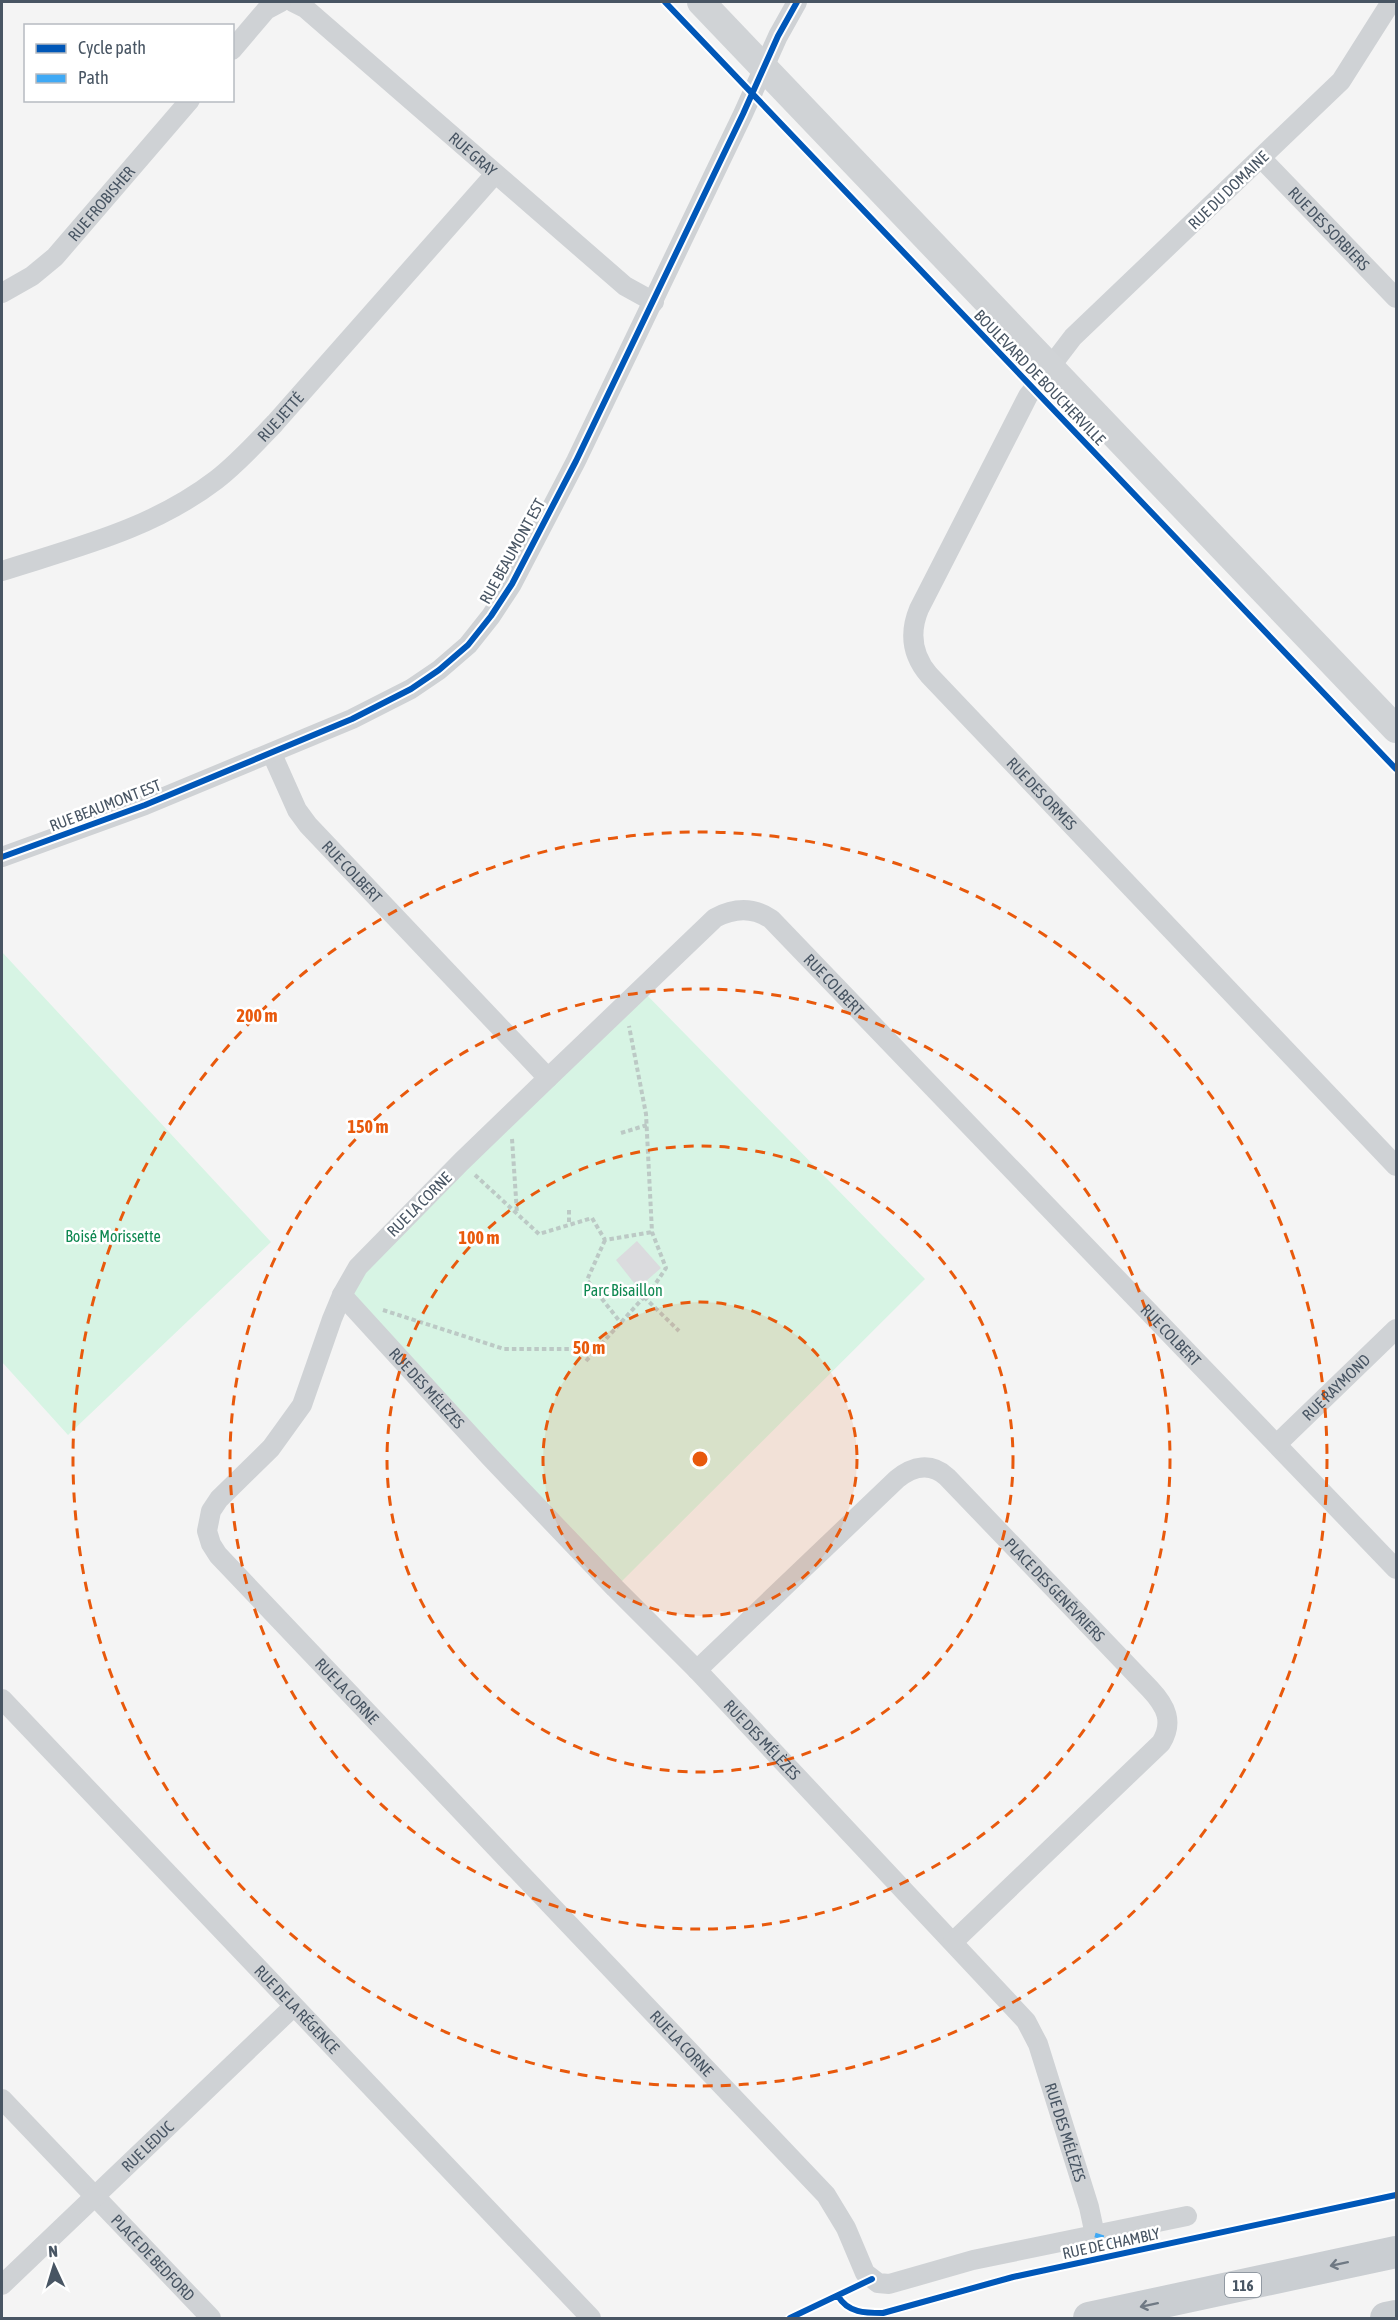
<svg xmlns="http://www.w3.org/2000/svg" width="1398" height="2320" font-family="'Asap Condensed',sans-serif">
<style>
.green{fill:#d7f4e4}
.building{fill:#dbdbde}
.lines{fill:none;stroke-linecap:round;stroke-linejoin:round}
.path{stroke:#bcc9c5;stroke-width:4;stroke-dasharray:4.5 3;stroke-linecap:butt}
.street{stroke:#cfd2d5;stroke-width:20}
.secondary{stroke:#d0d3d6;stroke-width:28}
.primary{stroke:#caced2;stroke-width:32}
.quiet{stroke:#3fa9f5;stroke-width:4.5;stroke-dasharray:9 4.5;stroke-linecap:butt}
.cycleway-casing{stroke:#fff;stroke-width:10}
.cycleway{stroke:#0057b8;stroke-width:6}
.oneway{stroke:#6f7984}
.ring{fill:none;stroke:#e8590c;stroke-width:3;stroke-dasharray:10 8}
.labels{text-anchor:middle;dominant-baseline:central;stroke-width:5;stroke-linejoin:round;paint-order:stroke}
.shield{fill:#fff;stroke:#7f8892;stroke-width:1.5}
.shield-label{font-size:15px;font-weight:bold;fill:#485563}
.street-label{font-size:16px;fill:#485563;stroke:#fff}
.park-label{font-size:16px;fill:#0e8851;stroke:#fff}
.centre{fill:#e8590c;stroke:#fff;stroke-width:3}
.ring-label{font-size:18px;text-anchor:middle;font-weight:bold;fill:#e8590c;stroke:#fff;stroke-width:5;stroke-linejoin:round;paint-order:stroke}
</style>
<rect width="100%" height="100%" fill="#f4f4f4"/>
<!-- green -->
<path class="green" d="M2,952L271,1242L68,1435L2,1362Z
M641,989L925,1279L615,1588L342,1295Z"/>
<!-- building -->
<path class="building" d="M637,1241L661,1268L638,1288L616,1260Z"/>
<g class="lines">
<!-- path -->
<path class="path" d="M621,1133L647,1125
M512,1139L517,1213
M475,1175L539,1234L592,1218L605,1240L652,1232
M569,1210V1225
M605,1240L587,1280L621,1323
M644,1297L679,1331
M383,1310L504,1349H597
M586,1361L654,1286L666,1268L652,1232L646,1114L629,1026"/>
<!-- street -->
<g class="street">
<path id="s1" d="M293,2L305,8L625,286L654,302"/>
<path id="s2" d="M1391,2L1341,81L1073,337L1028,396L919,609C909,633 912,655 929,675L1396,1166"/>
<path d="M232,50L266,10L281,2"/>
<path id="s3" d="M1261,158L1396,298"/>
<path id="s4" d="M2,293L32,276L55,257L190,100"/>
<path id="s5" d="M2,571C77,547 152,529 216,480C238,463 256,443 275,423L495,174"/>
<path id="s6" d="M272,754L297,810L308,825L548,1078L715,918C734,908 753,907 771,919L1396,1569"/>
<path d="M2,857L145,805L352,719L411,689L439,670L468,645L491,616L512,584L576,461L743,114L778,36L797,2"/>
<path id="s7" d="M548,1078L461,1162L358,1267L342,1295L332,1319L302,1405L271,1448L219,1499L211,1511L207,1531L211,1544L218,1555L826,2195L846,2228L865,2273L878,2283L889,2284L973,2260L1187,2216"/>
<path id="s8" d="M342,1295L490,1457L615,1588L697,1670L1026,2021L1038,2044L1089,2207L1095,2235"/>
<path id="s9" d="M1277,1444L1396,1329"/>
<path id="s10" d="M697,1670L897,1479C913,1466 931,1462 947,1477L1150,1689C1166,1706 1174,1722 1161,1743L953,1942"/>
<path id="s11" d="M2,1699L591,2318"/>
<path id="s12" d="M2,2099L211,2318"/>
<path id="s13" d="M2,2285L293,2007"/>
</g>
<!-- secondary -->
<path class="secondary" d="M701,2L1396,729"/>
<!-- primary -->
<path class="primary" d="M1089,2318L1396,2252
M1386,2318L1396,2316"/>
<!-- quiet -->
<path class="quiet" d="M1095,2235L1122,2243"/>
<defs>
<path id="cycleway" d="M665,2L1396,769
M2,857L145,805L352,719L411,689L439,670L468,645L491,616L512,584L576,461L743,114L778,36L797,2
M838,2296C848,2313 865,2313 883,2313L1013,2277L1396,2195
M790,2318L872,2279"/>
</defs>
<!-- cycleway casing -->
<use href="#cycleway" class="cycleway-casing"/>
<!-- cycleway -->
<use href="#cycleway" class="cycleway"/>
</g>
<!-- one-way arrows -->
<defs><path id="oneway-shaft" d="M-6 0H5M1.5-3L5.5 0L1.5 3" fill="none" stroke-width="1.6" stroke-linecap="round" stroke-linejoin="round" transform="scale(1.5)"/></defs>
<g class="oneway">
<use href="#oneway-shaft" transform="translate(1339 2264) rotate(168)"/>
<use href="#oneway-shaft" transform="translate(1149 2305) rotate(168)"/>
</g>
<!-- distance rings -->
<circle cx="700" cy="1459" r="157" fill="#e8590c" fill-opacity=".12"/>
<g class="ring">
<circle cx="700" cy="1459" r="157"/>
<circle cx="700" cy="1459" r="313"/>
<circle cx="700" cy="1459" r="470"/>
<circle cx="700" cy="1459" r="627"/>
</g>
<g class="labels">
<!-- shield labels -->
<rect class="shield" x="1225" y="2273" width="36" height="24" rx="4.5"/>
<g class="shield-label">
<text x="1243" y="2285">116</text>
</g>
<!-- street labels -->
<g class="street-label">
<text stroke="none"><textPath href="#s1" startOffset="236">RUE GRAY</textPath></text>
<text transform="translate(1228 190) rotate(-44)">RUE DU DOMAINE</text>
<text stroke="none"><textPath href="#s4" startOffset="135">RUE FROBISHER</textPath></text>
<text stroke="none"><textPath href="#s3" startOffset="98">RUE DES SORBIERS</textPath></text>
<text transform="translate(1040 377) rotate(46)">BOULEVARD DE BOUCHERVILLE</text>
<text stroke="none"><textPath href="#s5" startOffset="324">RUE JETTÉ</textPath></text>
<text transform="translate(512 551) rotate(-61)">RUE BEAUMONT EST</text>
<text stroke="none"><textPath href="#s2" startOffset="1012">RUE DES ORMES</textPath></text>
<text transform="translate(105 805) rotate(-21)">RUE BEAUMONT EST</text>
<text stroke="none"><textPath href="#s6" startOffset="144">RUE COLBERT</textPath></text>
<text stroke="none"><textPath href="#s6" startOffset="810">RUE COLBERT</textPath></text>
<text transform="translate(419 1204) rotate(-45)">RUE LA CORNE</text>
<text stroke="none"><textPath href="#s6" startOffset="1296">RUE COLBERT</textPath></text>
<text stroke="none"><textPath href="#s9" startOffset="82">RUE RAYMOND</textPath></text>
<text stroke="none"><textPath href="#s8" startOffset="126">RUE DES MÉLÈZES</textPath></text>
<text stroke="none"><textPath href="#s10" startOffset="488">PLACE DES GENÉVRIERS</textPath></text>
<text stroke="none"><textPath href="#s7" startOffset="792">RUE LA CORNE</textPath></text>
<text stroke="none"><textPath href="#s8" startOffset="612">RUE DES MÉLÈZES</textPath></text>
<text stroke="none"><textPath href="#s11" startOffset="428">RUE DE LA RÉGENCE</textPath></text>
<text stroke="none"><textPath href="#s7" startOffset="1278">RUE LA CORNE</textPath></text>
<text stroke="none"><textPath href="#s8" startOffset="1116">RUE DES MÉLÈZES</textPath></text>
<text stroke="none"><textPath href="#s13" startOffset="201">RUE LEDUC</textPath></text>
<text transform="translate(1111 2243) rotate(-12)">RUE DE CHAMBLY</text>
<text stroke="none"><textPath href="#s12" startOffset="219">PLACE DE BEDFORD</textPath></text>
</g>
<!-- park labels -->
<g class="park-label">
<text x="113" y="1236">Boisé Morissette</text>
<text x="623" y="1290">Parc Bisaillon</text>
</g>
</g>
<circle cx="700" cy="1459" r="9" class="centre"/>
<g class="ring-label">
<text x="257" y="1022">200 m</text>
<text x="368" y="1133">150 m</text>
<text x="479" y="1244">100 m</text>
<text x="589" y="1354">50 m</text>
</g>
<!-- border -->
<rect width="1398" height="2320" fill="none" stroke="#485563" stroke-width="6"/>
<!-- legend -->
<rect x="24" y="24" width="210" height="78" fill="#ffffff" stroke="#b6bbc1" stroke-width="1.5"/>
<rect x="36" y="44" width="30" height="9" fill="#0057b8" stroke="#b6bbc1" stroke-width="1.5"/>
<text x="78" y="54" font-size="18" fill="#485563">Cycle path</text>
<rect x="36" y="74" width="30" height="9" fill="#3fa9f5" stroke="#b6bbc1" stroke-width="1.5"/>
<text x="78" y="84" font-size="18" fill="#485563">Path</text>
<!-- north arrow -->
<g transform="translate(54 2266) rotate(356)" stroke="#ffffff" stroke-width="4.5" paint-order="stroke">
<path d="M0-4.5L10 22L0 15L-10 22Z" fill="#485563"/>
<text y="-9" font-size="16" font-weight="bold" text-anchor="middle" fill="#485563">N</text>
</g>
</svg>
